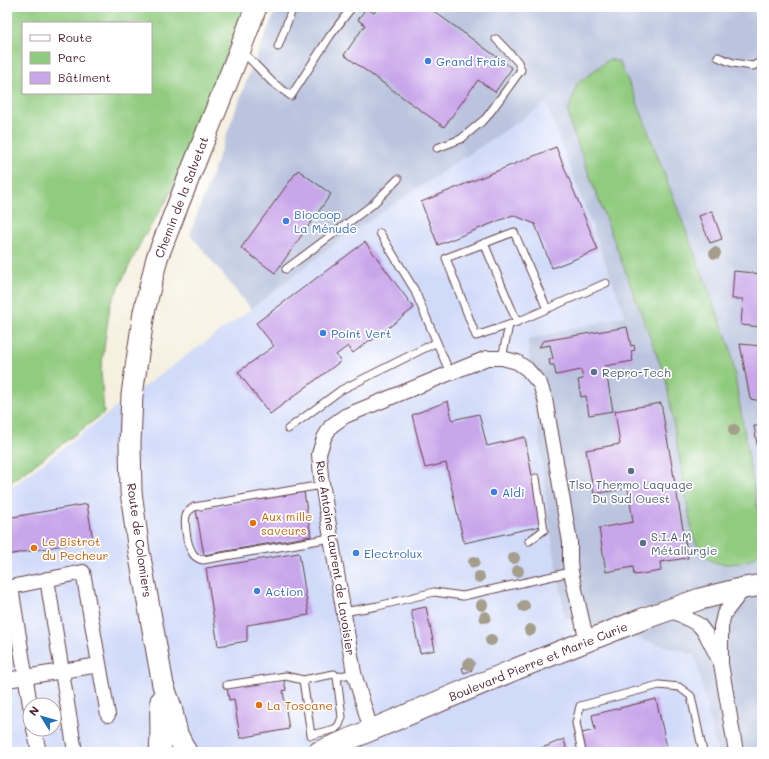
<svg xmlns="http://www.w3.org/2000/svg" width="769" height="759" font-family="Mali,sans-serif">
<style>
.built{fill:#d0daf9;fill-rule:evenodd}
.industrial{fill:#bac4de}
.green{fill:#91cb7f;stroke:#6e7555;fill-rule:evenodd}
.building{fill:#c9a6ea}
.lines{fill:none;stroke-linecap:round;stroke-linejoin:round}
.lane-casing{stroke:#643e46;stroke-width:9}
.street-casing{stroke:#643e46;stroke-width:16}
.secondary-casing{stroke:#643e46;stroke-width:23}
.lane{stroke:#fff;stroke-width:7}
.street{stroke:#fff;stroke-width:14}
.secondary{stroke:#fff;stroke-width:21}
.tree{fill:#a59e8c}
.shop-dot{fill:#3f7fe0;stroke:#fff;stroke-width:1.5}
.service-dot{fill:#5c6f8a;stroke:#fff;stroke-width:1.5}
.food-dot{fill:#e8710a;stroke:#fff;stroke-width:1.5}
.labels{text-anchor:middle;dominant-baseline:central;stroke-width:3.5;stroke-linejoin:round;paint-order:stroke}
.shop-label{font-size:12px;fill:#366cbe;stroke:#fff;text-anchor:start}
.street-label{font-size:12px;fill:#4a1f2b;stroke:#fff}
.service-label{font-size:12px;fill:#4e5e75;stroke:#fff;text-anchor:start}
.food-label{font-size:12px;fill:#c56008;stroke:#fff;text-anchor:start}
</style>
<rect width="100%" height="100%" fill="#fff"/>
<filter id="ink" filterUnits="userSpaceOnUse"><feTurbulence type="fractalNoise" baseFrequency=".025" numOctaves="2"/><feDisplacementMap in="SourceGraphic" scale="8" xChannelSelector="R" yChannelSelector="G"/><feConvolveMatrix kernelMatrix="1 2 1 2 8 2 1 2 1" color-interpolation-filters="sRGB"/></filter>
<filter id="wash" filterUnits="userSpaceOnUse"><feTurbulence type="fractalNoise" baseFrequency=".012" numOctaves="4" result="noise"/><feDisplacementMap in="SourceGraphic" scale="16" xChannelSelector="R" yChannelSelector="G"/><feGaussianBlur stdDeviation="0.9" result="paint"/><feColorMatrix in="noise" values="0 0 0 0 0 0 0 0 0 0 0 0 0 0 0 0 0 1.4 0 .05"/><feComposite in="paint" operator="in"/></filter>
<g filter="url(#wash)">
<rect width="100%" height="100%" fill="#f5f0df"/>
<!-- built -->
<path class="built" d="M546,102L625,316L527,339L550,529L565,617L696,655L717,752H7V491L132,395L251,309L340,240ZM30,705H54V729H30Z"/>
<!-- industrial -->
<path class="industrial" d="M277,7H762V752H717L695,655L565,617L550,529L527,339L625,316L546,103L340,240L251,309L190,234L246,82Z"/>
<!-- green -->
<path class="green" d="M7,7H245L200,124L167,200L142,240L110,305L101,370L104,413L7,485ZM23,23H151V93H23Z
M609,59L619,62L634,94L730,347L762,536C762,539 763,545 762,548C758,563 724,568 712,561C702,556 698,547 693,537L666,380L571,126L568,112L577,84Z"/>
<g id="blocks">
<!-- building -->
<path class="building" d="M378,7H428L512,68L495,92L478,80L444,127L344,55L365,25L358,20L366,8L374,13Z
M556,147L598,250L552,268L535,224L513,215L438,245L421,202Z
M298,170L331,194L275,273L241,248Z
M712,211L722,239L710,243L699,216Z
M365,242L414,308L371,341L370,340L353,353L348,346L336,355L341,361L270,414L238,372L274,346L256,323Z
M734,271L762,274V327L741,325L743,299H732Z
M627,327L631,346L634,345L635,350L631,351L633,361L605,366L613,411L589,415L586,396L581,397L578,380L583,379L581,370L556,375L554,365H550L549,360L553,359L550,345L539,347L543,341Z
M740,344L762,346V401L750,399Z
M448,401L452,420L479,414L487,446L525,437L541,526L464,543L446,463L425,468L412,415Z
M661,403L688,558L660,562L661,571L634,575L633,567L606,572L599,528L633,522L628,488L594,494L586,450L620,444L615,411Z
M754,426H762V468H761Z
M304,492L311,536L204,555L196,510Z
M87,504L93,540L7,555V518Z
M299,553L309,615L247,625V641L218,646L206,568Z
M426,607L435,650L420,653L411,610Z
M470,665L472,670L464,673L462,668Z
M284,679L286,690L283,691L289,729L240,738L234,699L229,700L227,688Z
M656,699L668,752H586L582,733L595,730L592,715Z
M564,739L567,752H532Z"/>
</g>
</g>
<g filter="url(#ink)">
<use href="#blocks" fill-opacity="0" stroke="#643e46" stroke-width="1"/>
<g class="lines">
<defs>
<path id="lane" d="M278,47L293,7
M242,51L272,82L291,96L330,36L352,7
M718,57L733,63L753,66L762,61
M437,148L461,139L486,118L521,70L518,62L496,39
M380,233L414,289L450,373
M484,243L517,322
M286,269L372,205L398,179
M547,309L514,232L446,258L476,336L517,322L606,283
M502,358L509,325
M288,429L341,390L437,342
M322,485L194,507C191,509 187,511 186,516C184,523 187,544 191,550C193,555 197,559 203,560L331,538
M529,541L544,530L536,478
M343,612L378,606L434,592L463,596L571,572
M303,680L311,735L335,729L339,725L342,717L337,677
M227,685L286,676L303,680L334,674L337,677L354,673
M582,752L576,723L580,706L659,685L679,687L691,696L703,752"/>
<path id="street" d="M47,579L75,752
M670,609L699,625L706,634L719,660
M7,680L99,665
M30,705L11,587L83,572L108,715
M34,729L39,752
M371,730L354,673L331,538L321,476L319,454L324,438L331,426L345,416L487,358H502L517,362L527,369L540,384L545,399L570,542V561L571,572L587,642
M736,752L721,664V627L724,614L744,588"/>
<path id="secondary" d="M160,752C162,735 160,718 161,701
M186,752L177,734L171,707L163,685L139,552L131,492L130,443L132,395L144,312L157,258L179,202L240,50L256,7
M319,752L516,669L640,620L700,599L744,588L762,585"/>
</defs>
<!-- lane casing -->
<use href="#lane" class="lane-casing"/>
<!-- street casing -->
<use href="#street" class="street-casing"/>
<!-- secondary casing -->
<use href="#secondary" class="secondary-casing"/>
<!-- lane -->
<use href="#lane" class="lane"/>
<!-- street -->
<use href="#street" class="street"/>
<!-- secondary -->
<use href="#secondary" class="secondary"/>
</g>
<!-- trees -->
<g class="tree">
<circle cx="715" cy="253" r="6"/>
<circle cx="734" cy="430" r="6"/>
<circle cx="514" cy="558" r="6"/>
<circle cx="474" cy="562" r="6"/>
<circle cx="518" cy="571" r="6"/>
<circle cx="479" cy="577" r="6"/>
<circle cx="482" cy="605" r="6"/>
<circle cx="524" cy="606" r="6"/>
<circle cx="485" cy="617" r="6"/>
<circle cx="530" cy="630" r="6"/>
<circle cx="491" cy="640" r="6"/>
<circle cx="469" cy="664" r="6"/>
</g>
</g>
<!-- markers -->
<g class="shop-dot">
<circle cx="428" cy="61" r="4"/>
<circle cx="286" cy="221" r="4"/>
<circle cx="323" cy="333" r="4"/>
<circle cx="494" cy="492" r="4"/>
<circle cx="356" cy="553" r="4"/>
<circle cx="257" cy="591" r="4"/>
</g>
<g class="service-dot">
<circle cx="594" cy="372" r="4"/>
<circle cx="631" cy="471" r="4"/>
<circle cx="643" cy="543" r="4"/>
</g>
<g class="food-dot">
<circle cx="253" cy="523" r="4"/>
<circle cx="34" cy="548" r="4"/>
<circle cx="259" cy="705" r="4"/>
</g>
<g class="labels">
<!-- shop labels -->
<g class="shop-label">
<text x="436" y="61">Grand Frais</text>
<text x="294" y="214">Biocoop<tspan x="294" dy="14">La Ménude</tspan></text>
<text x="331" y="333">Point Vert</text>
<text x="502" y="492">Aldi</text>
<text x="364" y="553">Electrolux</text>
<text x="265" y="591">Action</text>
</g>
<!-- street labels -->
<g class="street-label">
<text transform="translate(181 197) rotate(-69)">Chemin de la Salvetat</text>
<text transform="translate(140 540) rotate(82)">Route de Colomiers</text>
<text transform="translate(336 558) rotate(81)">Rue Antoine Laurent de Lavoisier</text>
<text transform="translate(538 661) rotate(-22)">Boulevard Pierre et Marie Curie</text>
</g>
<!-- service labels -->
<g class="service-label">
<text x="602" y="372">Repro-Tech</text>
<text x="631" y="484" text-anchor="middle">Tlso Thermo Laquage<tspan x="631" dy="14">Du Sud Ouest</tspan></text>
<text x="651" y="536">S.I.A.M<tspan x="651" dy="14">Métallurgie</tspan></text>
</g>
<!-- food labels -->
<g class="food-label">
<text x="261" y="516">Aux mille<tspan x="261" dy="14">saveurs</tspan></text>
<text x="42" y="541">Le Bistrot<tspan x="42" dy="14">du Pecheur</tspan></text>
<text x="267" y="705">La Toscane</text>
</g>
</g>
<!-- margin -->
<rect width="769" height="759" fill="none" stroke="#fff" stroke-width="24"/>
<!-- legend -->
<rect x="22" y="22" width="130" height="72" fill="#ffffff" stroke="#b7a5aa"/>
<rect x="30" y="35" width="20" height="6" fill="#ffffff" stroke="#b7a5aa"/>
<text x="58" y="42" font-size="12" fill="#4a1f2b">Route</text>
<rect x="30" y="52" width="20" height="12" fill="#91cb7f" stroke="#b7a5aa"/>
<text x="58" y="62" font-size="12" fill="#4a1f2b">Parc</text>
<rect x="30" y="72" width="20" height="12" fill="#c9a6ea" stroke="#b7a5aa"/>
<text x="58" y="82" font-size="12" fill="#4a1f2b">Bâtiment</text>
<!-- north arrow -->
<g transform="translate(42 717) rotate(307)"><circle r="19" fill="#ffffff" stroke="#b7a5aa"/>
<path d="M0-3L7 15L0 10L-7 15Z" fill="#1f6fb2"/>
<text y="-6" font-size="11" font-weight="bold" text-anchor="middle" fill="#4a1f2b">N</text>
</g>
</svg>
